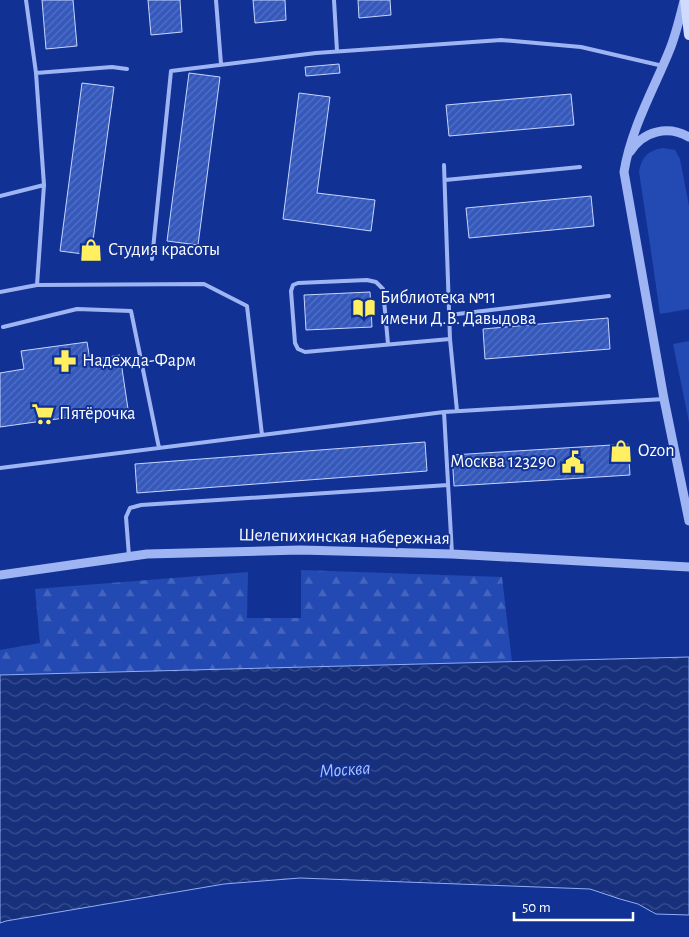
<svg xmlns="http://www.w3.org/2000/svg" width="689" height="937" font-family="'Alegreya Sans',sans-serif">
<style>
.grass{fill:#2349b3}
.forest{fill:url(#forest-firs)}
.water{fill:url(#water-waves);stroke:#91adf6}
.building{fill:url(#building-hatch);stroke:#c7d5fd}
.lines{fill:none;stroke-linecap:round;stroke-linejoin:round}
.service{stroke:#9fb5f3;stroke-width:4}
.tertiary{stroke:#9fb5f3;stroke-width:9}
.secondary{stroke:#cfdafd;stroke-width:10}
.labels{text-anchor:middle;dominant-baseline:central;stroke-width:4;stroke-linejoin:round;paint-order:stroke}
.poi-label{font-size:18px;fill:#fff;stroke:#113294;text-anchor:start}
.street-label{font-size:18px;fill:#fff;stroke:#113294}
.water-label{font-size:19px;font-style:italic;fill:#abc0fa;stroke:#113294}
</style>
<defs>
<pattern id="forest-firs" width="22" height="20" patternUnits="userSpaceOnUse" patternTransform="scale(1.25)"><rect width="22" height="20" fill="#2349b3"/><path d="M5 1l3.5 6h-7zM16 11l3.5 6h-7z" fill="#4464be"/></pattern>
<pattern id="water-waves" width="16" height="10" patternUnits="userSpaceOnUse" patternTransform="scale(1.25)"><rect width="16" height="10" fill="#17307b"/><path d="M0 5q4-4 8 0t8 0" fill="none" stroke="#3a4f8f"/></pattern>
<pattern id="building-hatch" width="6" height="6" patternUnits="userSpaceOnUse" patternTransform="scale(1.25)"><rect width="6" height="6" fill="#3558bb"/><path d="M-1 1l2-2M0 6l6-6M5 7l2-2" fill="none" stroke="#5371c5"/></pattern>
</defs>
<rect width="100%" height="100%" fill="#113294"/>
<!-- grass -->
<path class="grass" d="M663,148L675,150L680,159L689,206V309L660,314L651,251L639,172C641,158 648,150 663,148Z
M689,341V422L673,344Z"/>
<!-- forest -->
<path class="forest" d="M301,570L502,577L512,662L0,675V650L40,643L35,589L248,572L247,618H301Z"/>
<!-- water -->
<path class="water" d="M689,657V915L656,914L638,904L620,899L590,889L300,878L224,884L6,921L0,923V675Z"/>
<!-- building -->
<path class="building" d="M42,0H73L77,46L46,49Z
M148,0H180L182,32L151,35Z
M253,0H285L286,20L255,23Z
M358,0H390L391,15L359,18Z
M339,64L340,73L306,76L305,67Z
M189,73L220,77L198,245L167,241Z
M82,83L114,87L91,255L60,251Z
M299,93L330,97L317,193L375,200L371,231L283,219Z
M571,94L574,125L449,136L446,105Z
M591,196L594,226L469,238L466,208Z
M370,292L372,327L306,330L304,295Z
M608,318L610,349L485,359L483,329Z
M87,342L90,360L120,355L128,409L0,427V373L24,369L21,351Z
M425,442L427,471L137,493L135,464Z
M628,444L630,475L454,486L452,455Z"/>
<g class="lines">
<!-- service -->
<path class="service" d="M26,0L36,73
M216,0L221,64
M334,0L337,51
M444,165L450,339
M445,180L580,167
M0,196L44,185L36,73L112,67L127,69
M152,259L171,71L316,53L501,40L581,47L663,66
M37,285L204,284L247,306L262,435
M0,292L37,285L44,185
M449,315L609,296
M3,327L77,309L131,311L159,448
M388,344L383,289L376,282L367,280L298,283L293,285L291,291L295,343L298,349L305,352L450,339L457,411
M444,412L664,399
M0,468L444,412L452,554
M129,556L126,517L130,508L141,505L448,485"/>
<!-- tertiary -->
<path class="tertiary" d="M684,1C680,17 676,34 670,49C654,89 631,128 624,172L664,399L689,521
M630,152C643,131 668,125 689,137
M0,575L147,554L300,550L452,554L689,567"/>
<!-- secondary -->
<path class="secondary" d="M685,0L689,35"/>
</g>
<!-- icons -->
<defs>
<symbol id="shop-bare" viewBox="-9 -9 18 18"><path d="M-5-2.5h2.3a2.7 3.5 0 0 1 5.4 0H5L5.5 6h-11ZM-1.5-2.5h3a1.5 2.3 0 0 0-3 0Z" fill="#ffef61" stroke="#113294" stroke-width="2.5" paint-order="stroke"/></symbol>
<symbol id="library-bare" viewBox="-9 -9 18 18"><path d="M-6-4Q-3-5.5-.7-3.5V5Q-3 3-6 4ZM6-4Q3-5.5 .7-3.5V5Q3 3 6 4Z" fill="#ffef61" stroke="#113294" stroke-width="2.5" paint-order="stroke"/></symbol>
<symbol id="pharmacy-bare" viewBox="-9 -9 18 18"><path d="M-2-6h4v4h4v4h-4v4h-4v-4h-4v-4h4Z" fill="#ffef61" stroke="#113294" stroke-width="2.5" paint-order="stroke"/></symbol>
<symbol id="supermarket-bare" viewBox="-9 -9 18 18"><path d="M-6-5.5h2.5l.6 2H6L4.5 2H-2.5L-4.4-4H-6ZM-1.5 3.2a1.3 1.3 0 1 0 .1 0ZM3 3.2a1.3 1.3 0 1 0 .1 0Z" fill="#ffef61" stroke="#113294" stroke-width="2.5" paint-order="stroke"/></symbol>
<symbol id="civic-bare" viewBox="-9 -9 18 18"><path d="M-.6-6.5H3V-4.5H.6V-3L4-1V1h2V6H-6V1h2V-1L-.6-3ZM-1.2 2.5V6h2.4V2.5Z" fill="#ffef61" stroke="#113294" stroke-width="2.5" paint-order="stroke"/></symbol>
</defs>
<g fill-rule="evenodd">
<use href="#shop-bare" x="75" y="234" width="32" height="32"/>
<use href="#library-bare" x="348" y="292" width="32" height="32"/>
<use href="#pharmacy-bare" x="49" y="345" width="32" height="32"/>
<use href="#supermarket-bare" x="27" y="398" width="32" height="32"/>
<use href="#shop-bare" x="605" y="435" width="32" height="32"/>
<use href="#civic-bare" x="557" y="446" width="32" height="32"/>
</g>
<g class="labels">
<!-- poi labels -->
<g class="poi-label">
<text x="108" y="250">Студия красоты</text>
<text x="380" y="298">Библиотека №11<tspan x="380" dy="21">имени Д.В. Давыдова</tspan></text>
<text x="82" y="361">Надежда-Фарм</text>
<text x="59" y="414">Пятёрочка</text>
<text x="638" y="451">Ozon</text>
<text x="556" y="462" text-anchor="end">Москва 123290</text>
</g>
<!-- street labels -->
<g class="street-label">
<text transform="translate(344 537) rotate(1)">Шелепихинская набережная</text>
</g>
<!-- water labels -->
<g class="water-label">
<text transform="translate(345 770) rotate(-4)">Москва</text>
</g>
</g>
<!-- scale -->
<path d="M514 912v8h119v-8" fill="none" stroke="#ffffff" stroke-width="2.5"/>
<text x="522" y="912" font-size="15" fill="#ffffff" stroke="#113294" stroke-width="4" paint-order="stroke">50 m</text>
</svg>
